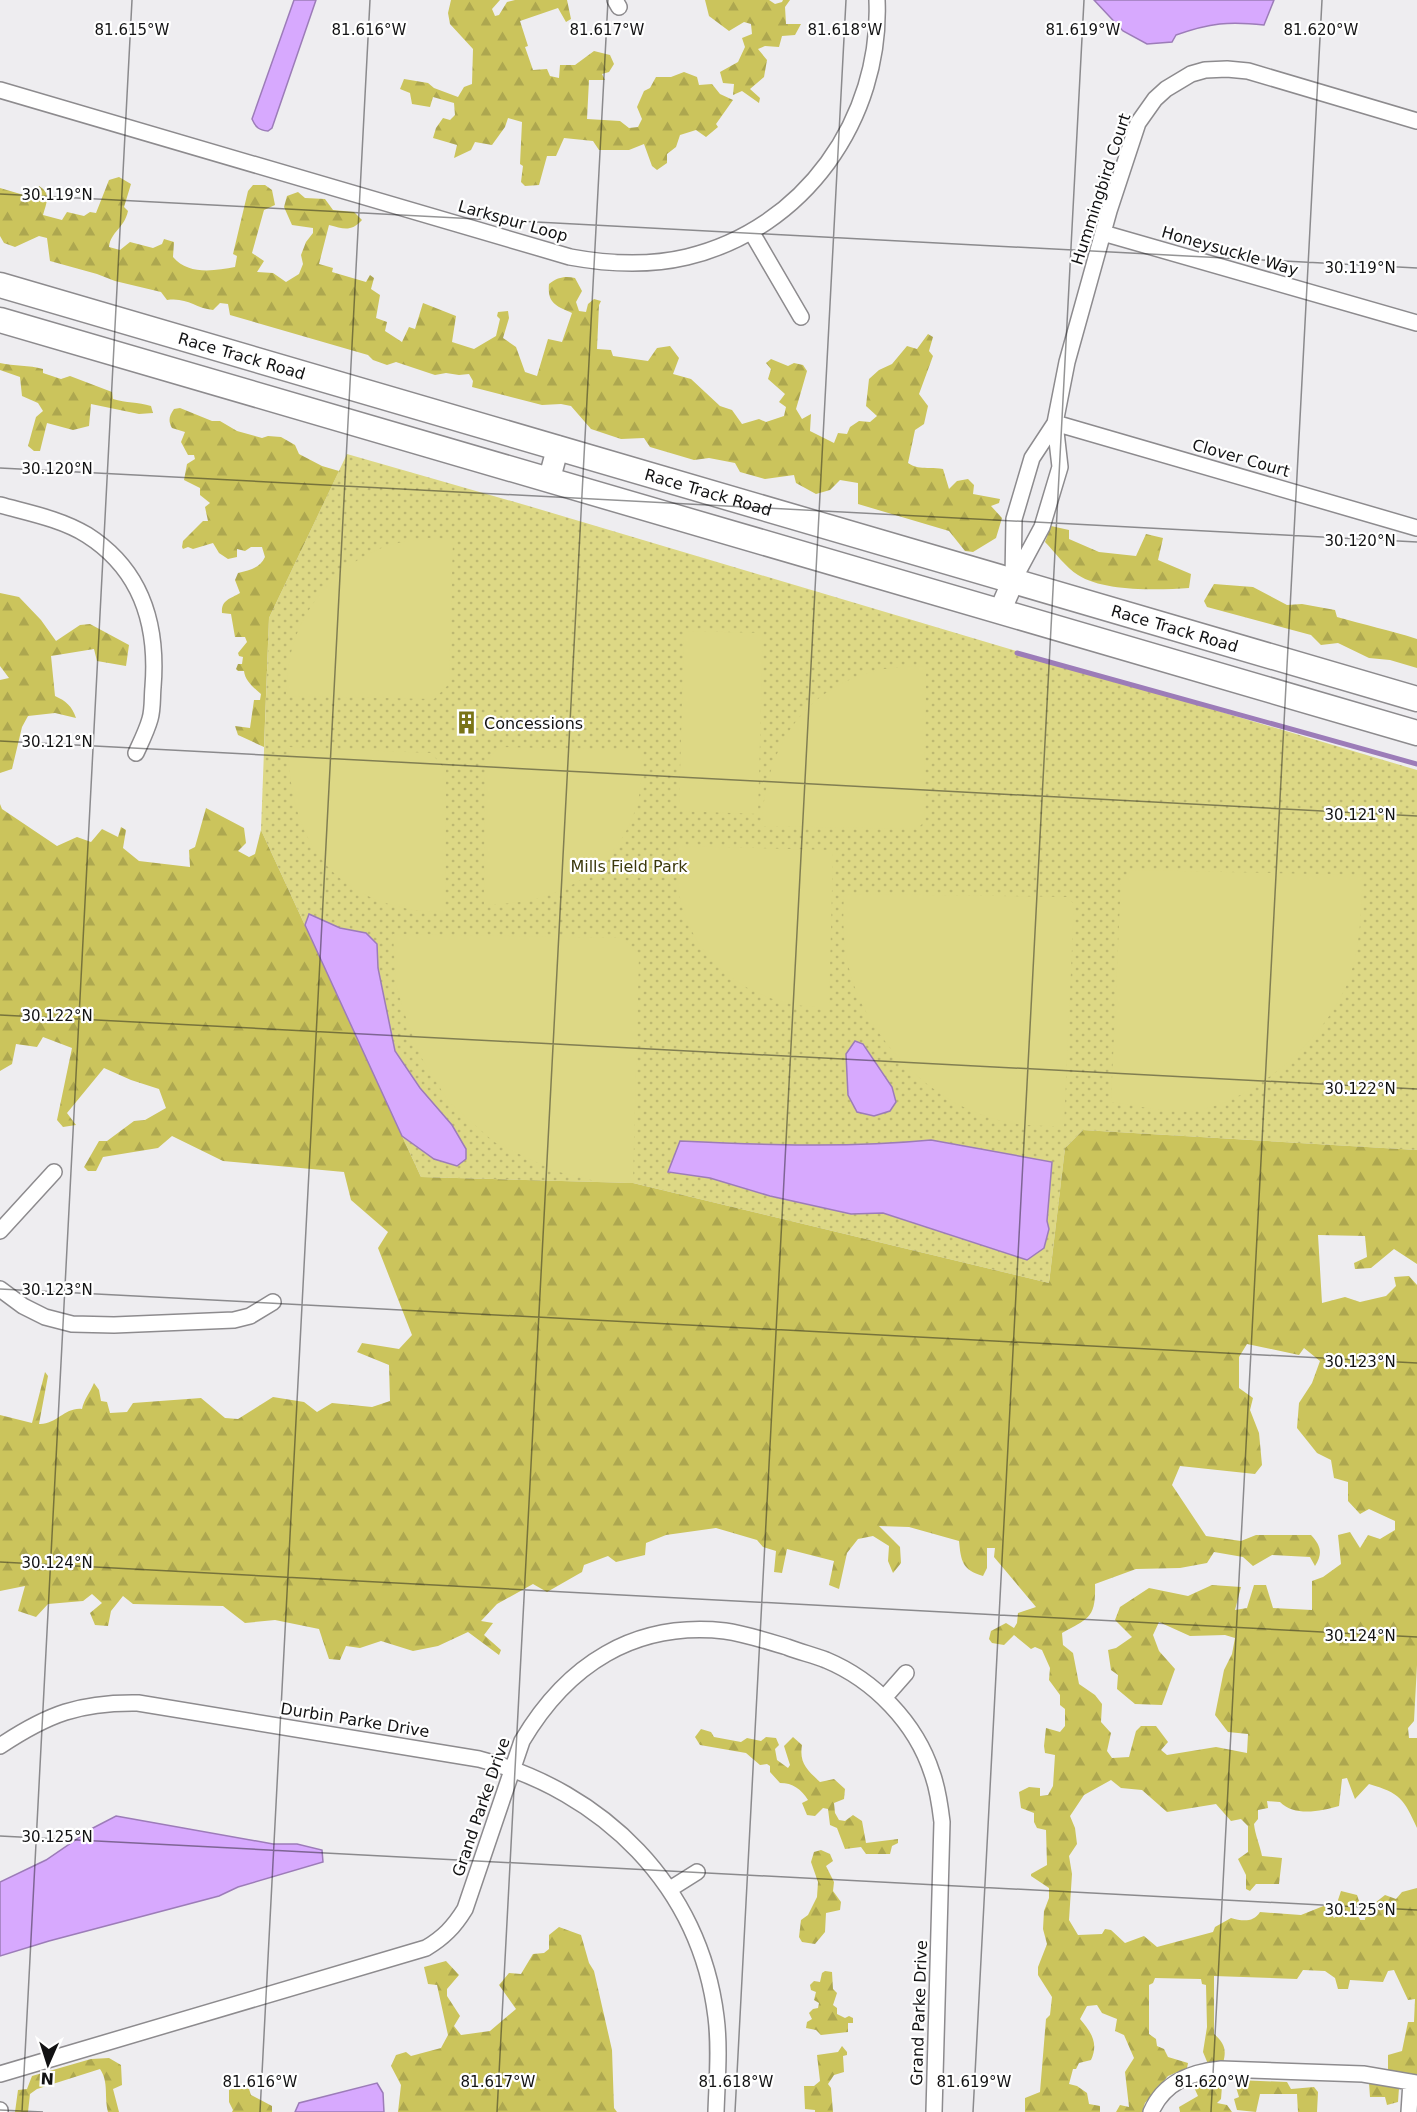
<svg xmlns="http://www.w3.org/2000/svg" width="1417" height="2112" font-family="'DejaVu Sans',sans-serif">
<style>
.grass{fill:url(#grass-dots)}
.forest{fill:url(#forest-firs);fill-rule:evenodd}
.garden{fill:#ddd885}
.water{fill:#d7a9fe;stroke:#9c7cb8;stroke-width:1.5}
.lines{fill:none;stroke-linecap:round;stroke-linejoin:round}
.stream{stroke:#9c7cb8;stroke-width:5}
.minor-casing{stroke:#8d8b8e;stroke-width:18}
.secondary-casing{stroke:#8d8b8e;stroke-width:24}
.primary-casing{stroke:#8d8b8e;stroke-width:27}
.minor{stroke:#fff;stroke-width:15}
.secondary{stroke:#fff;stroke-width:21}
.primary{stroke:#fff;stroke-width:24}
.ticks{fill:none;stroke:#121213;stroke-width:1.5;stroke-opacity:0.45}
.labels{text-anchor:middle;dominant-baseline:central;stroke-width:4.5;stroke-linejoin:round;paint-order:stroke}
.street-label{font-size:16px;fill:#121213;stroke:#fff}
.poi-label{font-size:16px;fill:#121213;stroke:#fff;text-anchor:start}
.park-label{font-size:16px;fill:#3b380b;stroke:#fff}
.ticks-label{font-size:15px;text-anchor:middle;fill:#121213;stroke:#fff;stroke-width:4.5;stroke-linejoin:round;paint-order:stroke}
</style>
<defs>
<pattern id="grass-dots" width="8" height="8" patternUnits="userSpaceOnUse" patternTransform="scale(1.5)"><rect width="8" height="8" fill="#ddd885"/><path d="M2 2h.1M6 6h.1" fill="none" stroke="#bdb872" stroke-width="1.8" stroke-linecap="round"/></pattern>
<pattern id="forest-firs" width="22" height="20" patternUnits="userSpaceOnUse" patternTransform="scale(1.5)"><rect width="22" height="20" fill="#cbc45c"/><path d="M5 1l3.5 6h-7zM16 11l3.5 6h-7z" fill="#ada74f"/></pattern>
</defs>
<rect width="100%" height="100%" fill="#eeedf0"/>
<!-- grass -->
<path class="grass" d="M347,454L532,507L1417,770V1150L1083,1130L1065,1148L1049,1283L633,1183L421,1177L261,830L269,618Z"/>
<!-- forest -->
<path class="forest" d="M451,0H500L492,9L495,16L499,15L507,2L515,0H567L571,19L566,22L558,8L520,21L528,46L525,47L533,70L547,69L550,76L559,78L560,65H575L594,51L610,55L614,64L609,72L602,74L605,80H589L587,119L620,121L629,128L638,127L642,119L637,107L644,91L650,88L656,77H671L684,72L697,77L699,85L712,84L720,94L733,100L716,124L718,127L706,137L696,130L680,135L676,147L667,154V163L657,170L652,166L644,144L629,150H599L593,141L564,138L556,156H547L539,185L525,186L521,182L523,166L520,164L522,122L508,118L505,127L492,145L475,142L471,150L454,158L457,145L433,138L436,128L443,118L450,120L455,115L454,103L433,97L430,107L412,104L410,93L400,89L404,79L428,83L434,88L458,97L464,87L472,84L473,49L450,24L448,13Z
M705,0H769L775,4L782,2L783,0H790L785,7L786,24H801L795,35L782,36L779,47L765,46L758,49L767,60L764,77L750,89L760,98L759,103L742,91L733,95L734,84L723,83L720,72L738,62L745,47L742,38L752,34L751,24L744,22L729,31L709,16Z
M119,177L131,184L124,207L128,211C124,229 111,231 109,247L120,250L130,242L153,248L162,244L164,239L174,242L173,257C188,275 214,271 235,267L237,256L233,254L248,191L253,185H265L272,190L275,205L264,210L252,253L264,261L257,272L273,273L286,282L299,274L303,264L301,255L306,242L313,233V228L292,225L284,207L287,196L298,192L305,198L325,199L333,210L354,212L362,220C351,232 344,229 329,225L319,264L333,268L332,272L366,282L370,275L374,278L371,289L380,295L376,318L387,322L385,331L402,342L409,327L415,329L423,303L456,316L452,342L474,349L496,336L500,319L497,316L498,312L508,311L509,318L503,338L516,347L525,372L537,376L548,339L562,342L572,313C557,306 547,304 549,284C558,277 565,276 575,278L582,291L576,302L579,311L586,312L588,304L594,299L601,301L599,305L597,349L611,350L613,356L648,361L657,348L670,346L679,358L673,374L691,379L720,406L732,410L742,424L759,419L766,422L784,416L786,407L779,402L785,394L768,379L771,369L766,363L771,359L788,366L794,363L803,365L807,371L796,409L802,419L811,414L810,431L834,443L838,433L847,434L850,427L859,421L870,422L877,416L866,406L869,379L879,370L892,364L907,346L917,349L928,334L933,337L929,351L933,356L919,394L928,406L924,424L915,430L908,463C920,471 929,466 943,469L949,489L957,481L968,479L974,485L973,494L1000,499L999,503L991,506L1002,518L996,538L973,552L965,551L949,531L858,504V483L840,480L830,490L816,494L796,483L794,475L765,479L740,472L735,463L709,458L694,460L650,447L644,438L621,439L591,429L571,406L561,404L542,405L472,387L473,381L469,374L459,375L446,373L435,375L396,362L387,365L373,360L368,355L230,315L228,304L220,303L213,310C195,308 187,297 167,300L161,292L115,281L97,274L50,261L47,238L39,236L15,247L4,243L0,236V188L34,198L39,186C52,194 46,203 43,215L62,220L67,212L84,216L90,212L96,213L109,180Z
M0,363C14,366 29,365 43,369V373L61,379L70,376L112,392L113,399C126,403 138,402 151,406L153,413L139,414L91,404L89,426L73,430L47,423L40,451H34L28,446L36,417L43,411L38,403L22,396L20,377L0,370Z
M180,408L212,421H220L237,431L262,438L268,436L281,437L295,445L299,454L322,466L339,471L269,618L264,747L238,735L235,726L250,728L254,700H260L261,694C254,688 245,681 244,671H238L236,669L238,664H242L243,657L239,656L238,653L247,642L245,637H235L231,614L222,613C221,600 230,599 240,593L235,580L238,573C250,570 260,568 265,557L262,547H251L245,551L237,549V557L228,559L219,553L213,543L193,549L188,547L183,549L182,547L183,541L203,521H208L205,507L210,503L200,495V488L184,480L187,464L195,459L194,455H188L181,442L185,432L172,428C168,421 169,416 174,409Z
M1051,526L1069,530V539L1099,552L1136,556L1146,534L1163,538L1158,560L1191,574L1189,588C1159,590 1104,592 1078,575C1066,568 1055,552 1045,542Z
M1214,584L1253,587L1287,605L1302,604L1335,610L1337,617C1364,625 1390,630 1417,639V668L1390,660L1369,658L1338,643L1321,645L1311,635L1207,607L1204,601Z
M0,593L19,597L41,620L56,641L80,625L90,624L129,645L126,666L97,661L94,649L51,656L55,696C66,701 72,706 76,718L55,713L28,716L22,727L12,769L0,773V680L9,678L0,666Z
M0,804L2,809L57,846L77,837L91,842L102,829L118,837L121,827L126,830L123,848L139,861L190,867L189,850L195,847L206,808L244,828L246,843L238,851L249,857L255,854L261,830L421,1177L633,1183L1049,1283L1065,1148L1083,1130L1417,1150V1264L1394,1249L1371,1268L1355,1269L1354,1263L1367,1257L1365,1236L1318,1235L1322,1303L1345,1297L1360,1302L1386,1296L1396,1286L1394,1277L1409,1276L1417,1285V1665L1414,1721L1408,1728L1409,1738H1417V1828C1404,1799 1400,1793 1369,1784L1355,1799L1347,1778L1342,1779L1339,1806C1321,1811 1295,1817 1280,1802L1267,1801L1268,1808L1258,1810V1819L1254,1824C1255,1835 1260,1845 1262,1856L1282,1858L1279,1884H1256L1250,1891L1246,1889V1875L1238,1859L1248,1852V1826L1241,1819L1231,1821L1216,1804L1167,1812L1142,1790L1121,1788L1111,1780L1084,1795L1070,1816L1075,1828L1077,1844L1069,1856L1072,1874L1069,1920L1078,1935L1102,1934L1105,1929L1111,1930L1125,1943L1144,1936L1157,1947L1213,1932L1215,1927L1231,1918C1242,1921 1253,1923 1260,1912L1301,1915L1326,1905L1334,1918L1340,1914L1338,1900L1341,1891L1357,1895L1359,1901L1355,1909L1360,1920H1365L1366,1910L1385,1895L1396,1899L1402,1892L1417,1888V2074L1407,2075L1388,2070V2055L1402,2051L1408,2022H1414L1415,1999L1408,2000L1394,1970L1388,1971L1383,1982L1350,1980L1348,1989H1338L1335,1978L1325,1971L1303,1970L1297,1979L1214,1976V2034C1224,2043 1227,2049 1223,2063L1208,2064L1203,2052L1207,2027L1206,1985L1202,1984L1201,1979L1155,1978L1153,1983L1149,1985V2034L1156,2039L1157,2046L1164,2049L1168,2057L1188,2063L1187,2068L1168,2076L1145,2103L1142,2112H1116L1120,2105L1129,2107L1125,2072L1134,2058L1124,2035L1115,2031L1117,2019L1102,2013L1097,2005L1087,2006L1080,2019C1091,2032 1099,2043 1091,2060L1079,2063L1076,2069H1073L1069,2084L1077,2086L1087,2093L1089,2104L1100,2106V2112H1025V2098L1040,2092L1046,2019L1050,2015L1052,1997L1038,1975V1967L1047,1944L1043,1929L1044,1911L1049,1898V1888L1031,1876V1874L1047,1865L1046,1830L1037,1828L1034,1822V1813L1021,1808L1019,1792L1029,1787L1040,1788V1796L1048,1795L1053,1786L1055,1755L1045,1753L1044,1746L1046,1728L1060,1732L1065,1726V1709L1060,1705V1695L1049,1680L1050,1668L1042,1650L1035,1647L1031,1649L1014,1635L1004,1645L992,1643L989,1639L991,1631L1006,1623L1014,1628L1017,1623L1018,1613L1036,1607L994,1557L995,1548H987V1568L983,1576C962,1570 961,1561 959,1541L909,1527L879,1526L900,1547L901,1563L893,1573L888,1561L889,1546L873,1536L858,1539L847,1553L839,1589L829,1585L834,1561L787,1549L782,1573L774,1572L776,1551L763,1547L757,1540L716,1528L666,1535L646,1543L645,1555L616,1562L608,1556L584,1565L582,1572L547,1592L533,1584L497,1604L481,1621L493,1623L484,1635L501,1650L499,1655L468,1632L438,1646L413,1651L381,1641L360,1648L346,1646L340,1660L329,1659L319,1629L275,1620L245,1623L223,1606L133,1604L123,1596L111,1611L108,1626L95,1625L90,1613L102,1603L92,1594L83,1601L48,1604L36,1617L18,1611L25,1586L0,1591V1415L32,1423L45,1372L48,1376L39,1424C56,1425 65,1407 82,1409C84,1399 90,1393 94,1383L99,1390L101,1401L107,1402L110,1413L127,1412L133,1403L201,1398L225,1418L238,1419L273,1397L304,1402L317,1412L332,1403L372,1407L390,1401L389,1365L357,1352L362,1343L399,1349L412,1335L378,1248L388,1232L351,1200L344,1172L223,1161L172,1136L158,1148L103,1157L96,1171H88L84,1167L99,1141H107L134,1121L145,1120L166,1108L159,1089L131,1080L104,1068L67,1113L76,1125L63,1127L57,1120L72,1048L43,1037L37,1047L16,1044L12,1064L0,1071ZM1247,1344L1299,1355L1304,1348L1320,1361L1312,1383L1299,1403L1297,1428L1317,1453L1331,1460L1334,1478L1348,1482V1501L1360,1514L1369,1509L1395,1521V1530L1380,1539L1368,1535L1360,1548L1350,1532L1338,1535L1341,1564L1323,1577L1312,1581V1610L1273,1608L1266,1585H1254L1247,1608L1235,1610L1241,1587L1212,1585L1188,1596L1149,1588L1120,1607L1115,1620L1132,1637L1116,1648L1108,1650L1111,1670L1118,1675L1117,1689L1135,1704L1162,1705L1175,1669L1159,1651L1153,1635L1159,1622L1190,1636L1225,1635L1235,1638L1232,1654L1224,1670L1215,1715L1228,1732L1248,1734L1247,1753L1216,1747L1167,1755L1161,1750L1168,1742L1156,1726H1141L1136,1731L1129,1757L1112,1758L1107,1751L1111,1733L1101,1722L1102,1704L1095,1695L1079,1684L1073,1653L1063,1645L1062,1633C1089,1618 1096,1618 1095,1584L1136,1569L1180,1568L1207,1563L1214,1552L1243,1557L1253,1566L1272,1555L1310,1557L1315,1566C1323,1553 1321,1546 1311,1535H1256L1241,1541L1206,1536L1172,1485L1180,1466L1255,1474L1262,1465L1259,1433L1250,1410L1253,1398L1239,1388V1357Z
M701,1729L711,1732L714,1737L741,1742L747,1738L761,1741L766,1737L776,1738L779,1745L775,1749L777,1760L788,1768L790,1765L784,1746L793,1737L802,1745C799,1763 807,1770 820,1782L834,1779L845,1789L844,1799L834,1803L835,1813L839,1820L845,1821L853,1815L862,1821L866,1843L898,1839V1843L892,1846L890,1854H866L861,1847L845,1849L837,1828L830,1825L828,1809L823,1808L815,1816L807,1815L802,1803L808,1800C801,1789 793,1783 780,1783L770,1772V1766L767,1764L760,1765L746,1753L700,1745L695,1737Z
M821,1850L830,1854L833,1861L826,1866L834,1882L833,1891L841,1902L840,1910L826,1913L825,1932L815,1944L802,1942L799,1937L801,1920L808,1915L817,1897L818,1882L811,1862L814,1852Z
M559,1927L581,1935L589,1963L594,1971L612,2050L614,2108L617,2112H398L401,2085L391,2066L396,2055L406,2052L411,2056L441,2048L448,2035L437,1985L428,1984L424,1967L446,1961L459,1975L447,1989V1996L460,2016L454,2026L461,2035L490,2031L516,2009L499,1985L509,1973L521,1974L533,1954L544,1953L549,1949V1935Z
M825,1971L832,1972L833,1989L837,1993L833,2005L837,2008V2014L845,2018L849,2016L853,2018V2023H848V2032L821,2035L816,2030L806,2028L807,2022L812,2019L809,2013L813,2009L818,2008L819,2003L814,2000L816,1992L811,1990L810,1985L814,1981L820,1982L822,1973Z
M842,2046L847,2052V2055L843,2056L844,2072L834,2075L828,2084L831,2088L833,2112H815V2110L805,2109L804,2086H814L820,2081L817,2055L838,2052Z
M109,2058L121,2065L122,2085L113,2089L119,2112H108C104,2097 109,2082 100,2069L37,2089L30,2094L28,2112H15L18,2090L27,2089L32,2076L91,2059Z
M1210,2079H1215L1217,2085L1222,2086L1221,2099L1217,2103L1227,2105L1232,2112H1180L1179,2107L1198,2096L1192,2083Z
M1237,2080L1287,2082L1291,2089L1314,2087L1318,2092L1317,2112H1298L1297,2094H1260L1256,2112L1237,2110L1234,2099L1239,2097L1236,2087Z
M1369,2083L1399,2088L1398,2102L1387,2105L1385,2097H1370Z
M239,2087L249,2089L251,2095L272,2106V2112H232L233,2110L229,2102V2090Z"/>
<!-- garden -->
<path class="garden" d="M426,538L453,539L449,684L434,699L286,696C287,679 288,662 293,645C307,599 347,556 394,544C405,541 416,540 426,538Z
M684,631L763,633L758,814L679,811Z
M926,666L924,822L917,829L762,826C764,754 799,692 871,672C889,667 908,667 926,666Z
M288,747L431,753L446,770L445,911C434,911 420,912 409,909C322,892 290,829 288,747Z
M499,747L642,750C642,763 642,777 640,791C626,868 557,907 484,904L485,762Z
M676,846L833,850L829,1007C770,1009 712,979 688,923C677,899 676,872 676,846Z
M1132,870L1363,875C1361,909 1361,946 1349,979C1328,1036 1255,1103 1193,1111C1169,1114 1136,1105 1111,1102L1121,880Z
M844,894L1067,897L1074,904L1064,1126C1040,1126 1015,1126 991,1118C932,1100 881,1050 857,993C844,962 842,928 844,894Z
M393,934L623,938L639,955L633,1183L591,1180L555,1171L494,1142L448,1101L421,1057L407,1021L396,985Z"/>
<!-- water -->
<path class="water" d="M294,0H316L272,128L268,131C259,130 256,128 252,119Z
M1094,0H1274L1264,25C1229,21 1210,23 1176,35L1172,42L1147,44L1123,31Z
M309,914L340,928L366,933L377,944L378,968L395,1051L420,1088L452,1125L466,1149V1159L457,1166L434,1159L402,1136L305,925Z
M855,1041L863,1044L892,1087L896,1102L890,1111L874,1116L857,1112L848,1095L846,1054Z
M931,1140L1052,1162L1047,1221L1049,1229L1044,1248L1027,1260L883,1213L851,1214L770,1196L710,1178L668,1172L680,1141C764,1145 848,1148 931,1140Z
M116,1816L273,1844H297L322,1850L323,1862L238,1887L219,1896L49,1941L0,1956V1882L46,1860L93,1828Z
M377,2083L383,2093L384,2112H295L299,2103Z"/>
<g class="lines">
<!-- stream -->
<path class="stream" d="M1017,653L1417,764"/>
<defs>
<path id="minor" d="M615,0L619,7
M0,90L570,257C608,264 649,266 687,257C804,229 882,119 877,0
M752,233L801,317
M1103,233L1417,323
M1055,423L1417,528
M0,505C29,513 61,519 87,535C142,570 158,625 153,687C152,697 153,709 150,719C147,730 141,742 136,753
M1013,579L1014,519L1032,458L1055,423
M1013,581L1042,527L1060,467L1055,423L1067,362L1109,211L1138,123L1155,99L1166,89L1191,74L1205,70L1227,69L1248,71L1417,121
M0,1231L54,1172
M0,1289L23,1306L45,1317L72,1324L114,1325L234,1320L250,1316L273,1302
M884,1698L906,1673
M0,1746C48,1714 80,1702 138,1703L479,1759C603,1791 700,1886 716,2017C720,2048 717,2080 716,2112
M670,1889L697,1872
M0,2074L426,1948C443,1938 454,1927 465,1909L522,1741C567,1665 634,1621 725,1631C746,1634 767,1641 787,1647C800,1652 813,1655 826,1660C874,1680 916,1723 932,1773C938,1789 940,1805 942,1822L934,2112
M0,2110V2112
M1151,2112C1164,2082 1191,2072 1221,2069L1363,2074L1417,2083
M1409,2112L1411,2082"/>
<path id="secondary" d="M549,480L558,447
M1000,611L1013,581"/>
<g id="primary">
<path id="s1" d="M0,285L1417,699"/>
<path d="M0,320L1417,733"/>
</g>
</defs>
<!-- minor casing -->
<use href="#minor" class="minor-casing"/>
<!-- secondary casing -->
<use href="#secondary" class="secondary-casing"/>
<!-- primary casing -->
<use href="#primary" class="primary-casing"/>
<!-- minor -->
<use href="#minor" class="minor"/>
<!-- secondary -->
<use href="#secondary" class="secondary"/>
<!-- primary -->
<use href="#primary" class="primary"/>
</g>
<!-- ticks -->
<path class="ticks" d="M0,194L1417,268M0,468L1417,542M0,741L1417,816M0,1015L1417,1089M0,1289L1417,1363M0,1562L1417,1637M0,1836L1417,1910M0,2110L43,2112M22,2112L132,0M260,2112L370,0M497,2112L608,0M735,2112L846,0M973,2112L1084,0M1211,2112L1322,0"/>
<!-- icons -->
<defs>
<symbol id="building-bare" viewBox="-9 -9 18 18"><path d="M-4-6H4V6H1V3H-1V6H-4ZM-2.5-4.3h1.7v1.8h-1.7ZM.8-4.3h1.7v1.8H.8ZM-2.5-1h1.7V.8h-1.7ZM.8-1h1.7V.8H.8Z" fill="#797417" stroke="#fff" stroke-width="2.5" paint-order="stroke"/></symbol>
</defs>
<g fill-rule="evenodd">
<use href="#building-bare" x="450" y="706" width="33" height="33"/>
</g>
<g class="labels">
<!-- street labels -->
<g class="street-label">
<text transform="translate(1101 189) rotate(-72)">Hummingbird Court</text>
<text transform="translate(513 221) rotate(16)">Larkspur Loop</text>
<text transform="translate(1230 251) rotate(16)">Honeysuckle Way</text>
<text stroke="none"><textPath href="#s1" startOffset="252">Race Track Road</textPath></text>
<text transform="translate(1241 458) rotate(16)">Clover Court</text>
<text stroke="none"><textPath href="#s1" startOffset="738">Race Track Road</textPath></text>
<text stroke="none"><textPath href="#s1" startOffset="1224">Race Track Road</textPath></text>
<text transform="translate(355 1720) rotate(9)">Durbin Parke Drive</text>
<text transform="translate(481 1807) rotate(-71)">Grand Parke Drive</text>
<text transform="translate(919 2013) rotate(-88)">Grand Parke Drive</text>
</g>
<!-- poi labels -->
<g class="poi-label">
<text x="484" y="723">Concessions</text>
</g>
<!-- park labels -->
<g class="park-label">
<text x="629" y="866">Mills Field Park</text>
</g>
</g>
<g class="ticks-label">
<text x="132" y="35">81.615°W</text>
<text x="369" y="35">81.616°W</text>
<text x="607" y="35">81.617°W</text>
<text x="845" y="35">81.618°W</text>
<text x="1083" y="35">81.619°W</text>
<text x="1321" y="35">81.620°W</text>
<text x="57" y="200">30.119°N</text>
<text x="1360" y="273">30.119°N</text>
<text x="57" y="474">30.120°N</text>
<text x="1360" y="546">30.120°N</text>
<text x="57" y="747">30.121°N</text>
<text x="1360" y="820">30.121°N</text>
<text x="57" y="1021">30.122°N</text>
<text x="1360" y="1094">30.122°N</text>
<text x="57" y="1295">30.123°N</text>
<text x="1360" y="1367">30.123°N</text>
<text x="57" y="1568">30.124°N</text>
<text x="1360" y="1641">30.124°N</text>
<text x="57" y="1842">30.125°N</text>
<text x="1360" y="1915">30.125°N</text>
<text x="260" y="2087">81.616°W</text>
<text x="498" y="2087">81.617°W</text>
<text x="736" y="2087">81.618°W</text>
<text x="974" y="2087">81.619°W</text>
<text x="1212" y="2087">81.620°W</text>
</g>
<!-- north arrow -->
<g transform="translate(48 2064) rotate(183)" stroke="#ffffff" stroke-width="4.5" paint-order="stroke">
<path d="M0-4.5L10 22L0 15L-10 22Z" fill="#121213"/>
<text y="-9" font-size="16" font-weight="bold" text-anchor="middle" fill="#121213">N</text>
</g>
</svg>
